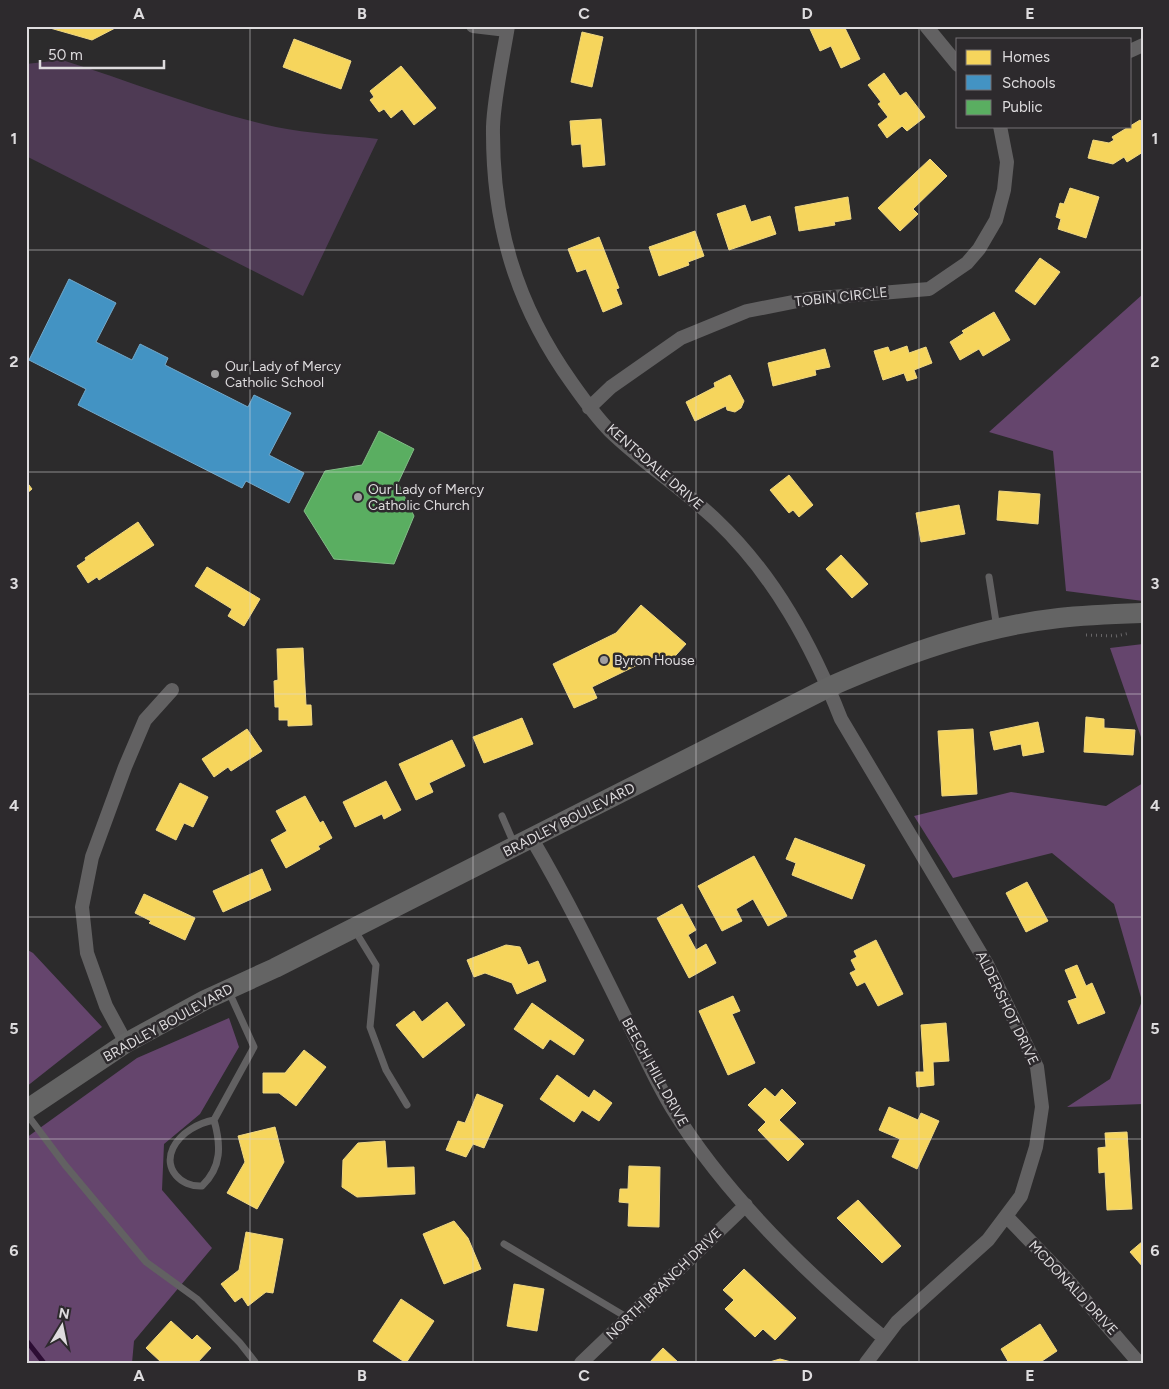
<svg xmlns="http://www.w3.org/2000/svg" width="1169" height="1389" font-family="Figtree,sans-serif">
<style>
.green{fill:#4e3a54}
.forest{fill:#65456d}
.homes{fill:#f6d55c;stroke:#efd783}
.schools{fill:#4393c3;stroke:#72a9cb}
.public{fill:#5aae61;stroke:#82bc86}
.lines{fill:none;stroke-linecap:round;stroke-linejoin:round}
.stream{stroke:#2c0d33;stroke-width:5}
.path{stroke:#686668;stroke-width:3;stroke-dasharray:1 4;stroke-linecap:butt}
.lane{stroke:#626162;stroke-width:7}
.street{stroke:#626162;stroke-width:14}
.secondary{stroke:#646464;stroke-width:20}
.grid{fill:none;stroke:#dedcde;stroke-width:1;stroke-opacity:0.55}
.poi-dot{fill:#a09ea0;stroke:#2d2a2d;stroke-width:2}
.labels{text-anchor:middle;dominant-baseline:central;stroke-width:5;stroke-linejoin:round;paint-order:stroke}
.street-label{font-size:14px;fill:#dedcde;stroke:#2d2a2d}
.poi-label{font-size:14px;fill:#dedcde;stroke:#2d2a2d;text-anchor:start}
.neatline{fill:none;stroke:#dedcde;stroke-width:2}
.grid-label{font-size:16px;text-anchor:middle;font-weight:bold;fill:#dedcde}
</style>
<rect width="100%" height="100%" fill="#2c2b2c"/>
<!-- green -->
<path class="green" d="M62,60C133,82 203,111 276,127C309,134 345,135 378,139L303,296L26,156V64Z"/>
<!-- forest -->
<path class="forest" d="M1143,294V601L1066,591L1053,451L989,432Z
M1143,644V743L1110,648Z
M1143,783V1104L1067,1107L1110,1079L1142,1001L1114,904L1052,853L953,878L914,816L1011,792L1106,806Z
M26,949L33,953L102,1027L26,1087Z
M229,1018L239,1047L200,1114L164,1144L162,1190L212,1248L134,1341L132,1363H26V1138L137,1058Z"/>
<!-- homes -->
<path class="homes" d="M43,26H119L92,40Z
M817,26H844L860,59L841,68L831,46L820,51L810,29Z
M582,32L603,37L592,87L571,82Z
M294,39L351,61L341,89L283,67Z
M401,66L436,108L414,125L402,109L391,118L384,109L379,112L370,100L374,97L370,91Z
M884,73L900,96L906,92L925,117L907,131L902,126L887,138L878,125L888,117L878,104L881,102L868,85Z
M601,119L605,165L583,167L581,144L572,145L570,121Z
M1140,120L1143,124V152L1127,162L1124,157L1113,164L1088,158L1093,140L1109,143L1114,140L1112,137Z
M930,159L947,176L913,209L918,214L900,231L878,208Z
M1070,188L1099,197L1086,238L1058,229L1061,219L1056,217L1060,203L1064,204Z
M848,197L851,219L834,222L835,225L799,231L795,207Z
M745,205L751,222L770,216L776,234L729,250L717,214Z
M695,231L704,256L688,262L689,265L659,276L649,247Z
M599,237L619,288L616,289L622,304L603,312L586,269L577,272L568,249Z
M1040,258L1060,272L1035,305L1015,291Z
M994,312L1010,340L983,356L979,349L960,360L950,342L964,333L962,331Z
M907,346L909,353L926,347L932,363L914,370L917,378L907,381L904,373L883,380L874,351L888,347L890,352Z
M825,349L830,367L815,370L816,375L773,386L768,363Z
M730,375L744,401L741,408L735,412L727,410L726,406L695,421L686,402L715,387L714,383Z
M789,475L813,505L799,517L793,510L789,513L770,490Z
M26,481L32,489L26,494Z
M999,491L1040,494L1038,524L997,520Z
M959,505L965,534L921,542L916,513Z
M138,522L154,545L99,580L97,577L88,583L77,566L86,560L85,558Z
M841,555L868,584L852,598L826,569Z
M207,567L260,599L244,626L228,616L232,609L195,586Z
M641,605L686,644L667,665L656,656L592,687L597,698L574,708L553,664L616,633Z
M303,648L306,705H311L312,725L288,726V720H279V707H275L274,681L278,680L277,649Z
M1086,717L1104,719V728L1135,730L1133,755L1084,752Z
M522,718L533,744L484,763L473,737Z
M1038,722L1044,752L1023,756L1021,744L994,750L990,732Z
M247,729L262,751L231,771L228,767L214,777L202,759Z
M973,729L977,794L942,796L938,731Z
M452,740L465,766L429,783L433,792L416,800L399,764Z
M386,781L401,810L384,819L382,814L355,827L343,802Z
M180,783L208,797L193,827L184,823L176,840L156,830Z
M305,796L320,823L323,821L332,838L318,846L320,849L286,868L271,840L287,831L276,811Z
M795,838L865,865L852,899L792,875L796,863L786,859Z
M754,856L787,916L768,926L753,899L736,909L742,921L722,931L698,886Z
M262,869L271,890L223,912L213,891Z
M1027,882L1048,921L1026,932L1006,893Z
M144,894L195,918L185,940L149,923L151,921L135,913Z
M682,904L696,930L688,935L696,950L706,944L716,963L689,978L657,918Z
M876,940L903,994L878,1006L865,982L857,986L850,973L856,970L851,960L857,957L854,951Z
M506,945L520,947L528,965L538,961L546,981L517,994L512,983L485,973L474,977L467,960Z
M1077,965L1086,986L1092,983L1105,1013L1078,1024L1068,1001L1077,998L1065,970Z
M733,996L740,1011L732,1014L755,1063L728,1075L699,1011Z
M447,1002L465,1025L423,1058L396,1025L414,1011L422,1022Z
M532,1003L584,1040L574,1055L550,1039L543,1049L514,1029Z
M946,1023L949,1061L933,1062L934,1085L917,1087L916,1072H924L921,1025Z
M304,1050L326,1067L296,1106L279,1093H263V1073H285Z
M557,1075L589,1098L594,1090L612,1103L599,1121L582,1110L574,1122L540,1099Z
M765,1088L775,1097L782,1089L796,1103L779,1120L804,1144L788,1161L758,1130L766,1122L748,1105Z
M477,1094L503,1105L484,1148L473,1144L466,1157L446,1150L458,1121L465,1123Z
M889,1107L918,1120L921,1113L939,1121L917,1169L892,1157L900,1139L879,1130Z
M275,1127L284,1162L257,1209L227,1193L245,1162L238,1136Z
M1127,1132L1132,1209L1107,1210L1105,1172L1099,1173L1098,1148L1106,1147L1105,1133Z
M385,1141L387,1168L414,1167L415,1194L357,1197L342,1187L343,1160L358,1143Z
M629,1166L660,1167L659,1227L628,1226L629,1203L619,1202L620,1189H628Z
M858,1200L901,1246L882,1263L837,1218Z
M454,1221L468,1238L481,1269L444,1284L423,1234Z
M246,1232L283,1239L273,1293L266,1292L248,1306L242,1297L235,1302L221,1284L239,1270Z
M1143,1241V1267L1130,1252Z
M744,1269L796,1318L775,1340L763,1329L755,1337L725,1309L734,1300L723,1290Z
M514,1284L544,1289L537,1331L507,1326Z
M401,1299L434,1321L406,1363L373,1341Z
M171,1321L192,1340L197,1335L211,1348L197,1363H162L146,1348Z
M1040,1324L1057,1351L1039,1363H1009L1001,1349Z
M663,1348L679,1363H649Z
M780,1359L795,1363H766Z"/>
<!-- schools -->
<path class="schools" d="M69,279L116,303L96,342L132,360L140,344L168,358L165,365L248,407L254,395L291,413L269,455L304,473L289,503L246,481L242,488L78,405L86,389L29,360Z"/>
<!-- public -->
<path class="public" d="M379,431L414,449L398,483L414,516L394,564L334,559L304,511L325,471L362,465Z"/>
<g class="lines">
<!-- stream -->
<path class="stream" d="M26,1340L44,1363"/>
<!-- path -->
<path class="path" d="M1086,635L1116,636L1130,633"/>
<!-- lane -->
<path class="lane" d="M989,577L997,628
M502,816L515,846
M354,929L376,965L370,1027L386,1070L407,1105
M26,1113L65,1165L146,1262L197,1299L240,1343L255,1362
M214,1120C199,1123 181,1132 173,1148C163,1169 181,1187 202,1186C222,1167 221,1145 214,1120L254,1047L229,992
M504,1244L628,1318"/>
<!-- street -->
<path class="street" d="M473,26L507,30
M508,26C503,57 494,97 493,127C492,224 516,305 572,383C584,400 596,417 610,431C643,463 683,489 716,520C774,575 812,645 841,719L987,964L1037,1067L1042,1107L1036,1147L1021,1196L988,1240L897,1322L866,1363
M926,26L958,65
M1130,51L1143,45
M589,408L611,387L681,338L747,311L808,299L929,289L967,263L979,249L996,220L1004,190L1007,162L1000,126
M532,839C568,900 599,964 630,1027C644,1054 656,1082 672,1108C725,1195 806,1273 884,1338
M126,1043L106,1006L87,953L82,907L92,857L125,767L145,720L172,690
M1006,1216L1066,1278L1139,1363
M581,1363L746,1205"/>
<!-- secondary -->
<path class="secondary" d="M26,1110L126,1043L205,1000L275,968L829,687C902,655 979,627 1059,618C1086,615 1115,614 1143,613"/>
</g>
<!-- grid -->
<path class="grid" d="M250,26V1363M473,26V1363M696,26V1363M919,26V1363M26,250H1143M26,472H1143M26,694H1143M26,917H1143M26,1139H1143"/>
<!-- markers -->
<g class="poi-dot">
<circle cx="215" cy="374" r="5"/>
<circle cx="358" cy="497" r="5"/>
<circle cx="604" cy="660" r="5"/>
</g>
<g class="labels">
<!-- street labels -->
<g class="street-label">
<text transform="translate(841 297) rotate(-6)">TOBIN CIRCLE</text>
<text transform="translate(655 467) rotate(41)">KENTSDALE DRIVE</text>
<text transform="translate(569 820) rotate(-27)">BRADLEY BOULEVARD</text>
<text transform="translate(1007 1008) rotate(64)">ALDERSHOT DRIVE</text>
<text transform="translate(168 1023) rotate(-29)">BRADLEY BOULEVARD</text>
<text transform="translate(655 1072) rotate(61)">BEECH HILL DRIVE</text>
<text transform="translate(664 1284) rotate(-44)">NORTH BRANCH DRIVE</text>
<text transform="translate(1073 1288) rotate(47)">MCDONALD DRIVE</text>
</g>
<!-- poi labels -->
<g class="poi-label">
<text x="225" y="366">Our Lady of Mercy<tspan x="225" dy="16">Catholic School</tspan></text>
<text x="368" y="489">Our Lady of Mercy<tspan x="368" dy="16">Catholic Church</tspan></text>
<text x="614" y="660">Byron House</text>
</g>
</g>
<!-- border -->
<rect width="1169" height="1389" fill="none" stroke="#2d2a2d" stroke-width="55"/>
<!-- legend -->
<rect x="956" y="38" width="175" height="90" fill="#2d2a2d" stroke="#747174"/>
<rect x="966" y="50" width="25" height="15" fill="#f6d55c" stroke="#747174"/>
<text x="1002" y="62" font-size="15" fill="#dedcde">Homes</text>
<rect x="966" y="75" width="25" height="15" fill="#4393c3" stroke="#747174"/>
<text x="1002" y="88" font-size="15" fill="#dedcde">Schools</text>
<rect x="966" y="100" width="25" height="15" fill="#5aae61" stroke="#747174"/>
<text x="1002" y="112" font-size="15" fill="#dedcde">Public</text>
<!-- north arrow -->
<g transform="translate(62 1326) rotate(10)" stroke="#2d2a2d" stroke-width="4" paint-order="stroke">
<path d="M0-4L9 19L0 12L-9 19Z" fill="#dedcde"/>
<text y="-8" font-size="14" font-weight="bold" text-anchor="middle" fill="#dedcde">N</text>
</g>
<!-- scale -->
<path d="M40 60v8h124v-8" fill="none" stroke="#dedcde" stroke-width="2.5"/>
<text x="48" y="60" font-size="15" fill="#dedcde" stroke="#2d2a2d" stroke-width="4" paint-order="stroke">50 m</text>
<rect x="28" y="28" width="1114" height="1334" class="neatline"/>
<g class="grid-label">
<text x="139" y="19">A</text>
<text x="362" y="19">B</text>
<text x="584" y="19">C</text>
<text x="807" y="19">D</text>
<text x="1030" y="19">E</text>
<text x="14" y="144">1</text>
<text x="1155" y="144">1</text>
<text x="14" y="367">2</text>
<text x="1155" y="367">2</text>
<text x="14" y="589">3</text>
<text x="1155" y="589">3</text>
<text x="14" y="811">4</text>
<text x="1155" y="811">4</text>
<text x="14" y="1034">5</text>
<text x="1155" y="1034">5</text>
<text x="14" y="1256">6</text>
<text x="1155" y="1256">6</text>
<text x="139" y="1381">A</text>
<text x="362" y="1381">B</text>
<text x="584" y="1381">C</text>
<text x="807" y="1381">D</text>
<text x="1030" y="1381">E</text>
</g>
</svg>
